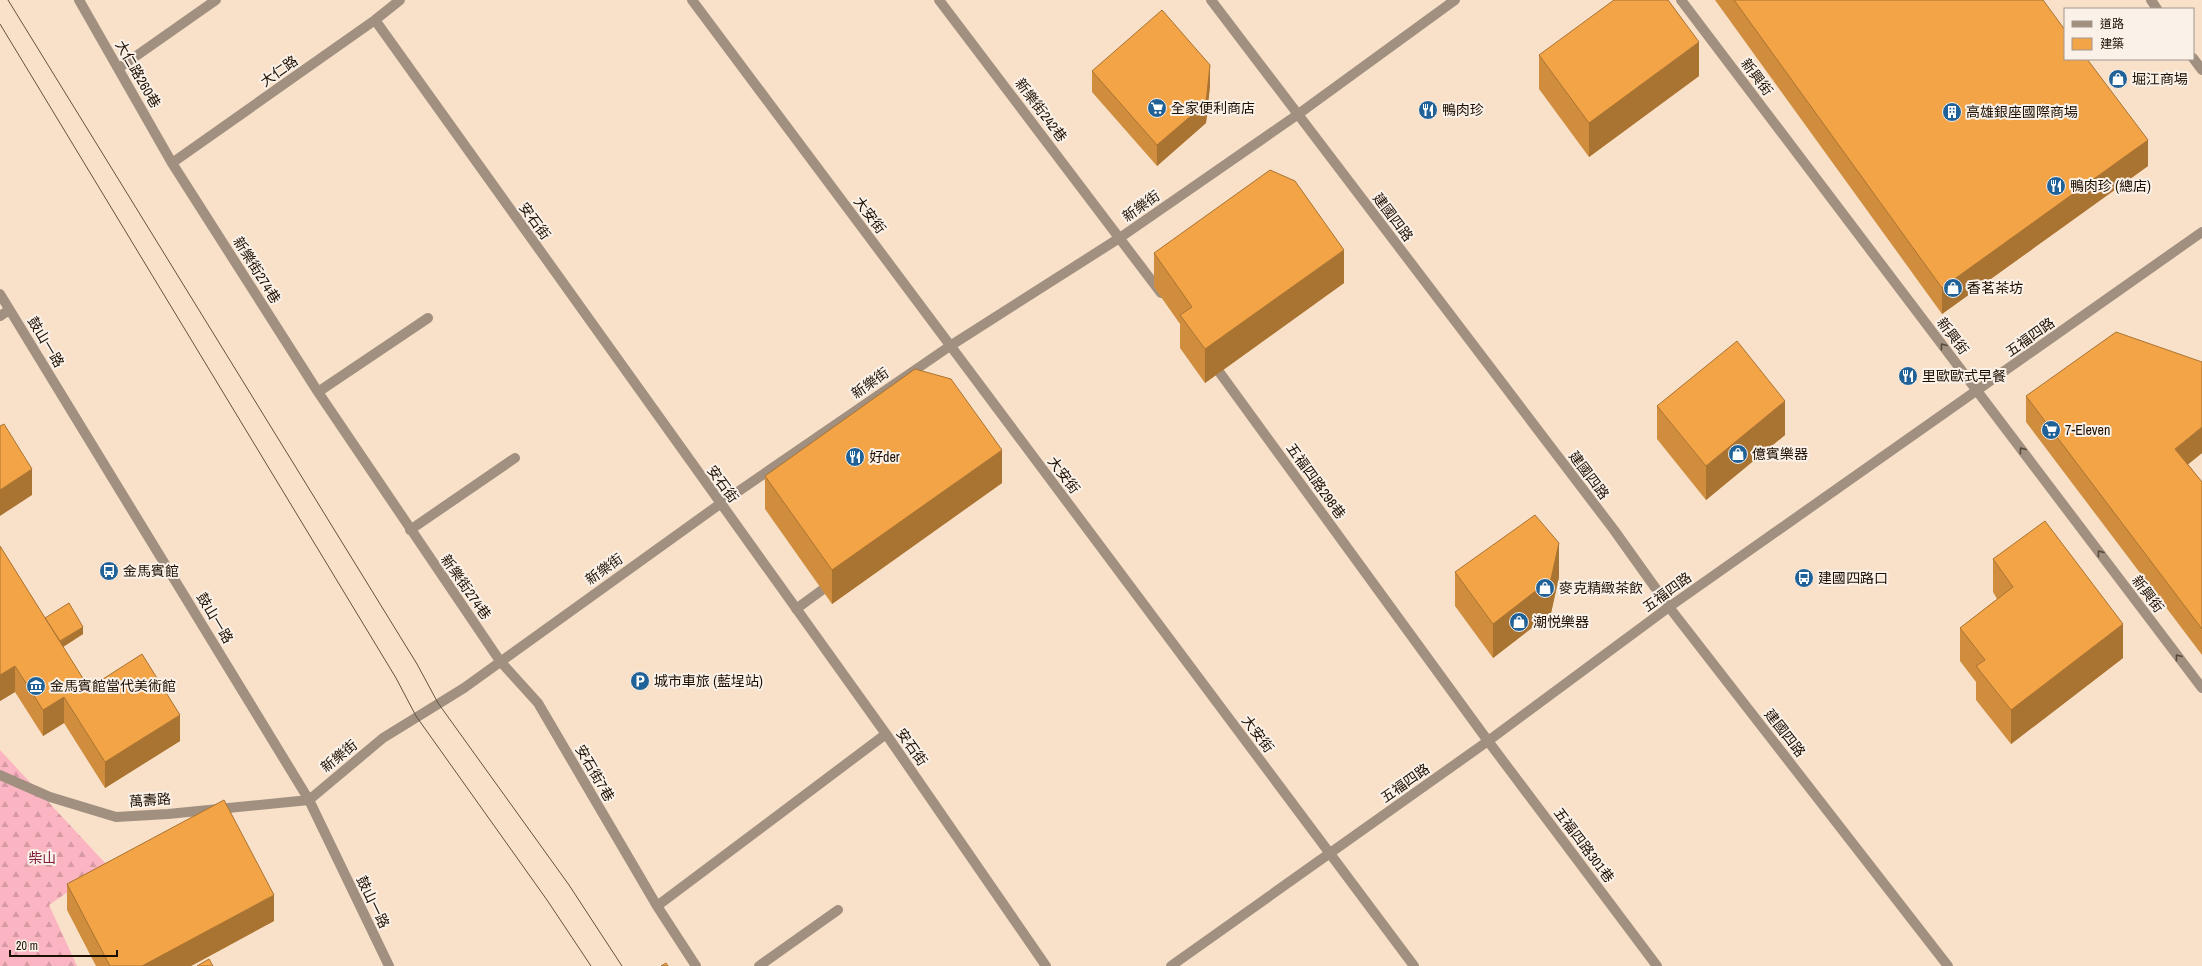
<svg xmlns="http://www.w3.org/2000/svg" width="2202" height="966" font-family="'Archivo Narrow','Noto Sans TC',sans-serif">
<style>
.forest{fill:url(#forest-firs)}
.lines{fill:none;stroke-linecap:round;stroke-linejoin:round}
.minor{stroke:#a19080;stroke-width:10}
.tram{stroke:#61513f;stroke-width:1}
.wall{fill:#d08d3d}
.shaded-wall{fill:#a97332}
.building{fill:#f2a447;stroke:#a97332}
.oneway{stroke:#584a3b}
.labels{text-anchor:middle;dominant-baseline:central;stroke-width:4;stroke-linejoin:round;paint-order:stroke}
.street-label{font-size:14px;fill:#1d1002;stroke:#faf1e9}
.poi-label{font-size:14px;fill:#1d1002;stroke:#faf1e9;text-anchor:start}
.park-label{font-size:14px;fill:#821d3d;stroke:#faf1e9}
</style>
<defs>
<pattern id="forest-firs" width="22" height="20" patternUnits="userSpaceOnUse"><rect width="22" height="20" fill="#fbb4c1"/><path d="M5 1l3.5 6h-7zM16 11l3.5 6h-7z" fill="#d79aa4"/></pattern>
</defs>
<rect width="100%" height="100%" fill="#f9e1c9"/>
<!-- forest -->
<path class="forest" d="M0,750L107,865L49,905L77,966H0Z"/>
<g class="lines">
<!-- minor -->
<path class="minor" d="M79,0L172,163L318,392L500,661L538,703L657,906L696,966
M692,0L1414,966
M939,0L1161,293
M1211,0L1614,530L1669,607L1948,966
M1681,0L2202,688
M2151,0L2157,9
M375,20L886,734L1046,966
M2193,58L2202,70
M119,68L216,0
M172,163L375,20L400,0
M0,294L309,800L389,966
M0,316L9,310
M1212,362L1488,741L1657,966
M318,392L428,318
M410,530L515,458
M796,609L822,590
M0,775L50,797L116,817L168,814L309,800
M309,800L383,738L464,688L720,504L950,346L1121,237L1297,115L1455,0
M657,906L886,734
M759,966L838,910
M1171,966L1488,741L1669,607L2202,232"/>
<!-- tram -->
<path class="tram" d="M8,0L417,664L438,703L569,885L622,966
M0,24L396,678L416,716L547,900L591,966"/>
</g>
<!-- wall -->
<path class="wall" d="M1715,0H2043L2148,166L1942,314Z
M1539,55L1699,76L1589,157L1539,89Z
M1092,71L1210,86L1206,123L1157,166L1092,92Z
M1154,253L1344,283L1205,383L1180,348V324L1154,287Z
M2026,396L2202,453L2188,464L2202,482V655L2026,422Z
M1657,406L1785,435L1706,500L1657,439Z
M765,476L1002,483L832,604L765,509Z
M0,546L45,618L83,634L63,647L89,688L180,741L105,788L64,723L43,736L15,692L0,701Z
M1993,559L2123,658L2011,744L1976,700V682L1960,661V628L1997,599L1993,592Z
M1455,572L1559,577L1551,613L1493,658L1455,606Z
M67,884L274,921L191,966H96L67,910Z"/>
<!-- shaded-wall -->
<path class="shaded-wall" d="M1699,42V76L1589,157V123Z
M1210,65V86L1206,123L1157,166V145Z
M2148,140V166L1942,314V288Z
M1344,250V283L1205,383V349Z
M1785,401V435L1706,500V466Z
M2202,427V453L2175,475V449Z
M1002,450V483L832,604V570Z
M32,469V495L0,516V490Z
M1559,543V577L1551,613L1493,658V624Z
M2123,624V658L2011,744V710Z
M83,627V634L52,654V647Z
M15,666V692L0,701V675Z
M64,697V723L43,736V710Z
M180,715V741L105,788V762Z
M274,895V921L191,966H142Z"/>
<!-- building -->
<path class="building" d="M1614,0H1668L1699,42L1589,123L1539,55Z
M1734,0H2043L2065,30V59H2087L2148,140L1942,288Z
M1162,10L1210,65L1206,103L1157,145L1092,71Z
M1270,170L1295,181L1344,250L1205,349L1180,315L1192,307L1154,253Z
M2116,332L2202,362V427L2175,449L2202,482V629L2026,396Z
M1737,341L1785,401L1706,466L1657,406Z
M915,369L951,379L1002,450L832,570L765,476Z
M4,424L32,469L0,490V426Z
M1535,515L1559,543L1551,579L1493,624L1455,572Z
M2045,521L2123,624L2011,710L1976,666L1985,660L1960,628L2013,587L1993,559Z
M0,546L89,688L142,654L180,715L105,762L64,697L43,710L15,666L0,675Z
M69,603L83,627L60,641L45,618Z
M224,800L274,895L142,966H110L67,884Z
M209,959L213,966H197Z
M666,963L668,966H661Z"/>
<!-- one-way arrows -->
<defs><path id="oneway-chevron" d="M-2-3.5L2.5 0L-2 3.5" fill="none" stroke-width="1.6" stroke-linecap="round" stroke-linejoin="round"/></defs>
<g class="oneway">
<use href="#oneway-chevron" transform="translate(1943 346) rotate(-127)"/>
<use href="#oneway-chevron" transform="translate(2022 450) rotate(-127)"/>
<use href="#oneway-chevron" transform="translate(2100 553) rotate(-127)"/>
<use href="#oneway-chevron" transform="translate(2178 657) rotate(-127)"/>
</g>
<!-- icons -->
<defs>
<symbol id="shop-disc" viewBox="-11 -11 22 22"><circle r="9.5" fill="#206297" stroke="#faf1e9"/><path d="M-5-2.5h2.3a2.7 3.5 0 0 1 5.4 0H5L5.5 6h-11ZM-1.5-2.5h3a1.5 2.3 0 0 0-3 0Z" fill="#fff"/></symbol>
<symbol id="supermarket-disc" viewBox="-11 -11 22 22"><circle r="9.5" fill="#206297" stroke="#faf1e9"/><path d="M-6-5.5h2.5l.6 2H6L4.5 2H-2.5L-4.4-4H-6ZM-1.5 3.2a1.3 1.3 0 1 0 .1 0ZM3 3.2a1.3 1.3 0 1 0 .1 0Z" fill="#fff"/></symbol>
<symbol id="restaurant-disc" viewBox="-11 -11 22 22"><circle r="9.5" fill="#206297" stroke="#faf1e9"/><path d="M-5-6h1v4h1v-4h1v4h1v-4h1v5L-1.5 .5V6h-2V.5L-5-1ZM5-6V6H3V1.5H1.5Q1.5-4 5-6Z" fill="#fff"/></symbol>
<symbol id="building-disc" viewBox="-11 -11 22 22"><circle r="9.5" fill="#206297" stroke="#faf1e9"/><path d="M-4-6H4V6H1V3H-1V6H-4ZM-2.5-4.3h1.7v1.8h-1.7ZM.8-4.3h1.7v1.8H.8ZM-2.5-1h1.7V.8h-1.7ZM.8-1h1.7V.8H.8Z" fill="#fff"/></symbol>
<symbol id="bus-disc" viewBox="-11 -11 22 22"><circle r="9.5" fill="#206297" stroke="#faf1e9"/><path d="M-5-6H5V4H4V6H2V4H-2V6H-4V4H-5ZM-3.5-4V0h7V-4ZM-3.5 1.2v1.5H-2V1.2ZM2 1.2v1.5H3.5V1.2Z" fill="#fff"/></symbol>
<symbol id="parking-disc" viewBox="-11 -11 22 22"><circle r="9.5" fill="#206297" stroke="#faf1e9"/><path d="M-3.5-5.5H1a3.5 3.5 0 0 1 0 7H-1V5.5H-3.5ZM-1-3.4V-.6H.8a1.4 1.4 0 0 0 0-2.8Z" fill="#fff"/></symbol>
<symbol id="museum-disc" viewBox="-11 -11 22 22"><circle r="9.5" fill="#206297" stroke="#faf1e9"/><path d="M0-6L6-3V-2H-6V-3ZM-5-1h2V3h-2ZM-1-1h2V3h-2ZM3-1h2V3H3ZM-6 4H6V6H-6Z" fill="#fff"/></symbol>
</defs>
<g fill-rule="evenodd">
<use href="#shop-disc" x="2107" y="68" width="22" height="22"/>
<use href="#supermarket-disc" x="1146" y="97" width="22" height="22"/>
<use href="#restaurant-disc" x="1417" y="99" width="22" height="22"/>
<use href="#building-disc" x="1941" y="101" width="22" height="22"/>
<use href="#restaurant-disc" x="2045" y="175" width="22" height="22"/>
<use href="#shop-disc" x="1942" y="277" width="22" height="22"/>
<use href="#restaurant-disc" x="1897" y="365" width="22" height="22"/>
<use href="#supermarket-disc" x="2040" y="419" width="22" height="22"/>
<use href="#shop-disc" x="1727" y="443" width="22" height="22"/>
<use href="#restaurant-disc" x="844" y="446" width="22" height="22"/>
<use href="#bus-disc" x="98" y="560" width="22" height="22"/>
<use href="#bus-disc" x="1793" y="567" width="22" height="22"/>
<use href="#shop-disc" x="1534" y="577" width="22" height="22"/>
<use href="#shop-disc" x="1508" y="611" width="22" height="22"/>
<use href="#parking-disc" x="629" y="670" width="22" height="22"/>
<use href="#museum-disc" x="25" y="675" width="22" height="22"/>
</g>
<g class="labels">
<!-- street labels -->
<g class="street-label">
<text transform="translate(279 71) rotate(-35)">大仁路</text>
<text transform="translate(138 74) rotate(60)">大仁路260巷</text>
<text transform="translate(1757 77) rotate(53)">新興街</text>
<text transform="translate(1041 110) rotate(53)">新樂街242巷</text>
<text transform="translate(1141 206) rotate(-35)">新樂街</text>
<text transform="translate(870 215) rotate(53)">大安街</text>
<text transform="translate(1393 217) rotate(53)">建國四路</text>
<text transform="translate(535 221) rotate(54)">安石街</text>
<text transform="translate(257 270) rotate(58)">新樂街274巷</text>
<text transform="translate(1953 336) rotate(53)">新興街</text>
<text transform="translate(2030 337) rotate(-35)">五福四路</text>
<text transform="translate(46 342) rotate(59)">鼓山一路</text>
<text transform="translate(870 383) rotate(-35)">新樂街</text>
<text transform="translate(1064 475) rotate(53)">大安街</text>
<text transform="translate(1589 475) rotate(53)">建國四路</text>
<text transform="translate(1316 481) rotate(54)">五福四路298巷</text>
<text transform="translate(723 484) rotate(54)">安石街</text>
<text transform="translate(604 569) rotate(-35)">新樂街</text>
<text transform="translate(466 587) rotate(55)">新樂街274巷</text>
<text transform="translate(1667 592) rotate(-36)">五福四路</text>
<text transform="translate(2148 594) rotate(53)">新興街</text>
<text transform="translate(215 618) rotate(59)">鼓山一路</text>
<text transform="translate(1785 733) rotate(52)">建國四路</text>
<text transform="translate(1258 734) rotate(53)">大安街</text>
<text transform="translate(912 747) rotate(55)">安石街</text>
<text transform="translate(339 756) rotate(-39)">新樂街</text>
<text transform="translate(595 773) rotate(60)">安石街7巷</text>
<text transform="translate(1405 783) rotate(-35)">五福四路</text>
<text transform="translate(150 800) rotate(-4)">萬壽路</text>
<text transform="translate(1584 845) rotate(53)">五福四路301巷</text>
<text transform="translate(373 902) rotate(64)">鼓山一路</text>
</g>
<!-- poi labels -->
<g class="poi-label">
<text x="2132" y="79">堀江商場</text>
<text x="1171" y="108">全家便利商店</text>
<text x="1442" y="110">鴨肉珍</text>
<text x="1966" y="112">高雄銀座國際商場</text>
<text x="2070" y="186">鴨肉珍 (總店)</text>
<text x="1967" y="288">香茗茶坊</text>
<text x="1922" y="376">里歐歐式早餐</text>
<text x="2065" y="430">7-Eleven</text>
<text x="1752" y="454">億賓樂器</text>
<text x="869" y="457">好der</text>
<text x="123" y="571">金馬賓館</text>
<text x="1818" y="578">建國四路口</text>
<text x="1559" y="588">麥克精緻茶飲</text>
<text x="1533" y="622">潮悦樂器</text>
<text x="654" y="681">城市車旅 (藍埕站)</text>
<text x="50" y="686">金馬賓館當代美術館</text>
</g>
<!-- park labels -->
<g class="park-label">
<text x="42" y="858">柴山</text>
</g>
</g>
<!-- legend -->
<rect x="2064" y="8" width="130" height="52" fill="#faf1e9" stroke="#a2978d"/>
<rect x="2072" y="21" width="20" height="6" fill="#a19080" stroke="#a2978d"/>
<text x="2100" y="28" font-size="12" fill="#1d1002">道路</text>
<rect x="2072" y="38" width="20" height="12" fill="#f2a447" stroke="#a2978d"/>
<text x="2100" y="48" font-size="12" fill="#1d1002">建築</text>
<!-- scale -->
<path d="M10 950v6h107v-6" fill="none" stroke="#1d1002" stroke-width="2"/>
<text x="16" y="950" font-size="12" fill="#1d1002" stroke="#faf1e9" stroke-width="3" paint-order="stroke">20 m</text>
</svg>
